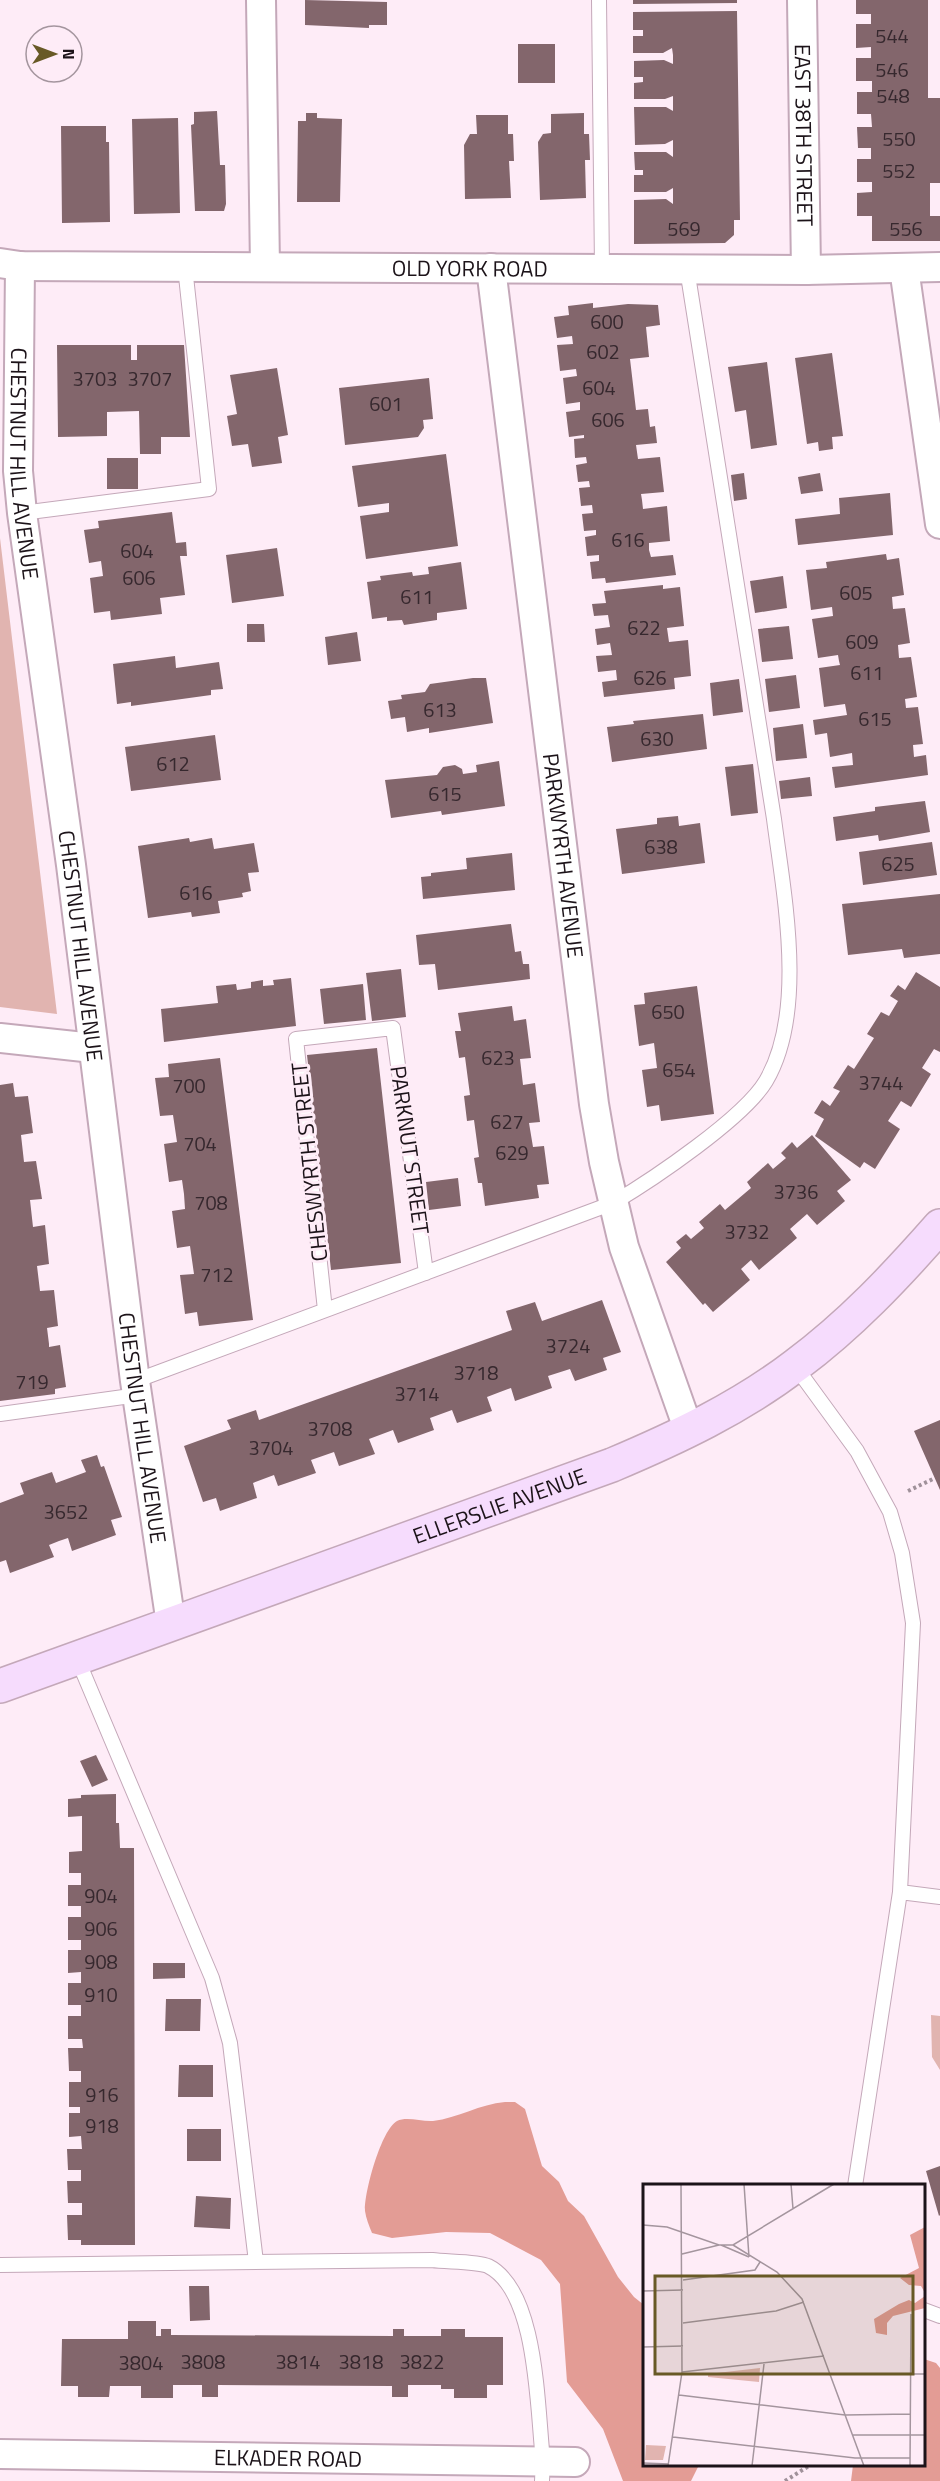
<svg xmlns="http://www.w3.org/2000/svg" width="940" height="2481" font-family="'Titillium Web',sans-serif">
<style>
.green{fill:#e1b4b0}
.forest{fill:#e39c95}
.building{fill:#83666c}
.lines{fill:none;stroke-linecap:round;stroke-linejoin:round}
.lane-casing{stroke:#c4a8b9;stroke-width:16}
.street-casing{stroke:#c4a8b9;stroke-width:32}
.secondary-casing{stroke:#c4a8b9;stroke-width:36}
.path{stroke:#a0919a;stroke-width:4;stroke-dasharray:3 3;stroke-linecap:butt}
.lane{stroke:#fff;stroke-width:14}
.street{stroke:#fff;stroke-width:28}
.secondary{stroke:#f6dcfd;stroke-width:33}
.labels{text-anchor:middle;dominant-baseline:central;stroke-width:6;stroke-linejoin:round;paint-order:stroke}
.number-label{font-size:20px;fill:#36282e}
.street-label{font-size:22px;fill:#1c1319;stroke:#feecf7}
.inset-road{fill:none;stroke:#a4959e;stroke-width:1.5}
.view{fill:#685926;fill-opacity:0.15;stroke:#685926;stroke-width:3}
.inset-edge{fill:none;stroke:#1c1319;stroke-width:3}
</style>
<rect width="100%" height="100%" fill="#feecf7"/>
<!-- green -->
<path class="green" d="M0,538L57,1014L0,1007Z
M931,2015L940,2016V2070L932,2057Z"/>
<!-- forest -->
<path class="forest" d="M505,2102H515L525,2109L542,2166L559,2182L568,2201L584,2216L618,2277L634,2297L644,2305V2464L699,2465L691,2481H623L603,2429L567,2382L560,2284L541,2260L490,2233L446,2232L392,2238L372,2233C369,2226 366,2218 365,2211C364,2193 381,2130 397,2121C407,2116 422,2122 433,2121C458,2118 480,2104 505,2102Z
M924,2359L936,2363L940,2368V2481H851L853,2465L924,2464Z"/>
<!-- building -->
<path class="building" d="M305,0L387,2V25H369V28L305,25Z
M633,0H737V3L633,4Z
M856,0H928V98H940V183H930V216H940V241H872V216H857V193L872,192V182H857V159H871V148H858L857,127H872L871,114H857V92H872V81H856V58H871V47L856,48V24H871V14H856Z
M737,11L740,220H734V235L725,243L634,244V200L666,199L673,204V188L666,192H634V175H643V170H635L634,152H666L673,157V140L665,144L635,145L634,107H666L673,111V96L665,99H634V83L643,82V77H634V61L664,60L673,64V55L672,48L663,53H633V36H643V30H633V12Z
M518,44H555V83H518Z
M217,111L220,165H225L226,204L224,211H195L191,125L194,124V112Z
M306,113H317V118L342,119L340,202H297L298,121H306Z
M584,113V134H589L590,160H585L586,198L540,200L538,142L543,134L551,133V114Z
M476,115H508V134H513L514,161H509L511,198L465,199L464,145L470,134H477Z
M178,118L180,213L134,214L132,119Z
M61,126H106V142H109L110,222L62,223Z
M593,303V308L628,304L658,305L660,325L646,327L649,357L630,359L636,410L648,409L650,427L655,426L657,443L636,445L638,459L660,457L664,492L641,494L642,500L643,509L667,506L670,541L649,543V550L651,557L673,555L676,575L606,583L605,578L592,579L590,562L599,561V555L587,556L585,537L596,535V530L584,531L582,514L593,513L592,505L581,506L579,488L590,487L589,481L578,482L576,465L587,463L586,457L575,458L574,439L584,438V435L569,437L566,412L580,410V402L566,404L563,378L577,376L576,369L560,371L557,345L573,344L572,336L557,338L554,317L569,315L568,306Z
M57,345H131V360H137V345H184L190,437H161V454H140L139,411L107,412V436L58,437Z
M832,353L843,436L832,437L833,449L819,451L818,442L807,444L795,358Z
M767,362L777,445L751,449L746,410L735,412L728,367Z
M277,368L288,435L278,437L282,463L252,467L248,444L232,446L227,416L237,414L230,375Z
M429,378L433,419L423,420L424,428L418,437L345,445L339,388Z
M446,454L458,546L366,559L360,516L389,512V503L358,507L352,466Z
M107,458H138V489H107Z
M744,473L747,499L734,501L731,475Z
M820,473L823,491L801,494L798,477Z
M890,493L893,535L798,545L795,519L840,514L839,498Z
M172,512L176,543L186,542L187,556H180L185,595L160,598L162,614L111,620L110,611L94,613L90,578L103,576L101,561L89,563L84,530L99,528L98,521Z
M277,548L284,596L232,603L226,555Z
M886,554L887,560L899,558L904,595L892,597L893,609L905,608L910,643L898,645L899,658L911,657L917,697L905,699L906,708L918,707L923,744L913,745L914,757L926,755L928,775L835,788L832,767L853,765L852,753L830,757L827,733L815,735L813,720L847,715L845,704L824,707L819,668L840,665L839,661L838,655L818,658L812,619L833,616L832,607L811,610L806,570L827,568L826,562Z
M461,562L467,609L437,613V620L404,625L402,620L387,621V617L372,619L367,582L381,580L380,576L412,572L413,576L429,574L428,567Z
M783,576L787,608L755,613L750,581Z
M663,585V589L680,587L684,626L667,628L669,642L688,640L691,676L674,678L675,689L604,697L602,682L617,680L616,670L598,672L596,656L612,655L610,643L597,645L595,629L610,627L608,615L594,616L592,604L606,603L604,591Z
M247,624H264L265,642H247Z
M789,626L793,659L762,662L758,629Z
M357,632L361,661L328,665L325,637Z
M175,656L176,668L219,662L223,689L211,690V695L131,706V702L117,704L113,664Z
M796,675L800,708L769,712L765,679Z
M473,678H486L493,723L429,733V728L407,732L405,717L391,719L388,701L402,699L401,695L425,692L430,684Z
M739,679L743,712L713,716L710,683Z
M703,714L707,749L612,762L607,727L634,724L633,721Z
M803,724L807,758L776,761L773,728Z
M215,735L221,780L131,791L125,747Z
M499,761L505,806L442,815L441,811L391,818L385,780L437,775L443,767L455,765L462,769L463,774L477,772L476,765Z
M753,764L758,813L731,816L725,767Z
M810,777L812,796L781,799L779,781Z
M925,801L930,832L879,841L878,835L836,841L833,817L875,811V807Z
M678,816L679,826L700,823L705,863L622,874L616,829L657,824V818Z
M189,838L190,842L212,838L214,849L254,843L259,872L248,873L251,891L242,893L243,897L218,901L220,913L192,917L191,912L148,918L138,846Z
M932,842L937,875L863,885L859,852Z
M512,853L515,890L423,899L421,877L431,876V873L467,869L466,858Z
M940,894V954L904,958L902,949L848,955L842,904Z
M511,924L515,952L521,951L523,964H529L530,979L438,990L435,964L419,965L416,935Z
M401,969L406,1017L372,1021L366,973Z
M916,972L940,987V1052L934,1049L922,1068L931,1074L911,1107L901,1101L888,1121L900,1129L875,1169L864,1162L860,1168L815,1136L824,1119L814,1113L822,1100L830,1106L840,1091L833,1088L848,1065L854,1069L874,1038L867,1034L881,1012L889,1016L898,1001L890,996L898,985L905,990Z
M291,978L296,1026L164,1042L161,1009L218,1003L216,986L236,984L237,990L251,988V982L263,980V986L274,985L273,980Z
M363,984L366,1020L324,1024L320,989Z
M697,986L714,1114L661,1121L659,1105L647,1107L642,1070L657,1068L654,1043L639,1046L634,1005L645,1004L644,993Z
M512,1006L514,1021L526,1019L531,1058L520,1059L523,1085L535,1083L540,1122L529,1123L533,1147L544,1146L549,1184L537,1185L539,1198L485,1206L482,1183H478L474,1158L479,1157L474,1120L467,1121L464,1096L470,1095L465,1057L459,1058L455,1031H461L458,1013Z
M377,1048L401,1263L331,1270L307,1055Z
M220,1058L253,1320L199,1326L197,1312L185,1314L180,1275L194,1274L190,1246L177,1248L172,1211L185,1209L184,1194L182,1180L169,1182L164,1144L177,1142L173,1115L160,1116L155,1078L169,1077L168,1064Z
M13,1083L15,1097L28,1096L33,1133L21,1135L24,1162L36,1161L42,1199L30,1200L33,1227L45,1225L49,1264L37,1266L40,1291L54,1290L58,1326L47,1328L49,1344V1347L60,1345L66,1387L55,1389V1394L0,1401V1085Z
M812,1135L851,1180L837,1191L845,1201L817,1225L807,1214L790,1229L797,1238L759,1270L751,1260L741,1269L750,1280L713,1312L705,1303L703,1305L666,1262L681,1248L676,1242L686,1234L691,1239L704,1228L699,1222L720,1204L725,1210L751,1188L747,1182L768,1163L773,1169L786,1158L781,1153L792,1142L797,1148Z
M458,1178L461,1206L429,1210L426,1182Z
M602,1300L621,1352L603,1358L607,1370L575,1381L570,1369L548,1376L552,1388L515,1401L511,1388L500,1392L487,1397L492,1411L457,1423L452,1410L430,1418L434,1430L398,1443L393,1430L369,1439L375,1454L339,1466L334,1452L311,1460L316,1473L278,1486L274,1475L253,1483L257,1498L220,1511L216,1498L203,1502L184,1446L231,1429L227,1420L256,1410L259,1420L512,1330L506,1311L535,1302L542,1321Z
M940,1420V1490L914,1431Z
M97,1455L101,1467L104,1466L122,1517L111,1520L116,1535L72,1551L68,1538L59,1541L49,1545L54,1557L10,1573L6,1560L0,1562V1503L24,1494L20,1483L52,1472L56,1483L86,1472L81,1460Z
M96,1755L108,1780L92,1787L80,1761Z
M116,1794V1823H119L120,1848H134L135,2245H81V2240H68L67,2215H82V2203H68L67,2181H81V2170H68L67,2149H82L81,2136L69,2137V2113H80V2107H69V2082H81V2071H69L68,2048H83L82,2039H68V2016H81V2005H68V1983H81V1972L68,1973V1950H81V1940H68V1917H81V1906H68V1885H81V1873H69V1852L82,1851V1816L68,1817V1799L81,1798V1795Z
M153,1963H185V1978L153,1979Z
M166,1999H201L200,2031H165Z
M179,2065H213V2097H178Z
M187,2129H221V2161H187Z
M940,2166V2215L939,2216L926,2171Z
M196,2196L231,2198L230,2229L194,2227Z
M189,2286H209L210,2320L190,2321Z
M128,2321H156V2336H161V2329H171V2335L393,2336V2329H404V2336H441V2329H465V2337H503V2385H487V2398H454V2389H441V2385H408V2397H392V2386L218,2385V2397H202V2385H173V2398H141V2386H110L109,2397H78V2386H61L62,2339H128Z"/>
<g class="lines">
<defs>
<path id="lane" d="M599,0L602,268
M22,513L209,489L185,267
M325,1310L296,1039L393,1028L426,1273
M795,1366L857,1451L890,1512L902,1553L913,1623L900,1892L855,2186
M135,1381L613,1203C652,1180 744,1118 766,1081C807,1011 784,896 774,819L687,269
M0,1414L138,1395
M77,1658L212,1978L230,2043L256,2262
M900,1892L940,1897
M0,2265L432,2260C446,2262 477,2261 488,2266C538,2291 537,2409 543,2460L542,2481
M924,2310L940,2316"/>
<g id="street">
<path d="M261,0L265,267"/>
<path id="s1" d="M802,0L806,270"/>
<path id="s2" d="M0,263L20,266L806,270L940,267"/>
<path id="s3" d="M20,266L18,471L22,513L71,865L135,1381L171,1624"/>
<path id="s4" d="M491,268L594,1104L604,1162L624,1247L689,1431"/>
<path d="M904,268L940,524"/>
<path d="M0,1038L93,1048"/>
<path id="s5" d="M0,2454L575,2462"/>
</g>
<g id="secondary">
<path id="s6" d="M0,1686L612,1465C676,1438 740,1408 796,1365C850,1325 896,1276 940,1226"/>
</g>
</defs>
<!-- lane casing -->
<use href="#lane" class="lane-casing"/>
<!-- street casing -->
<use href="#street" class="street-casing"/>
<!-- secondary casing -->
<use href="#secondary" class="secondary-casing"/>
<!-- path -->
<path class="path" d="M908,1491L935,1478
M785,2481L812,2464"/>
<!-- lane -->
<use href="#lane" class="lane"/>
<!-- street -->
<use href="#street" class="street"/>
<!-- secondary -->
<use href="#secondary" class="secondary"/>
</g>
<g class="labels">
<!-- number labels -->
<g class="number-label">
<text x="892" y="35">544</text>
<text x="892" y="69">546</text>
<text x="893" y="95">548</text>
<text x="899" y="138">550</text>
<text x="899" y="170">552</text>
<text x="684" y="228">569</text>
<text x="906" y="228">556</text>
<text x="607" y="321">600</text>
<text x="603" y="351">602</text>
<text x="95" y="378">3703</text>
<text x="150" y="378">3707</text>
<text x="599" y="387">604</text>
<text x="386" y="403">601</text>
<text x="608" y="419">606</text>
<text x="628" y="539">616</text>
<text x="137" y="550">604</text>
<text x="139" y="577">606</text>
<text x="856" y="592">605</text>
<text x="417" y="596">611</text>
<text x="644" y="627">622</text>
<text x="862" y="641">609</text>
<text x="867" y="672">611</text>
<text x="650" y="677">626</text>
<text x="440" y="709">613</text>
<text x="875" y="718">615</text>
<text x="657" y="738">630</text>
<text x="173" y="763">612</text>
<text x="445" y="793">615</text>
<text x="661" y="846">638</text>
<text x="898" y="863">625</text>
<text x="196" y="892">616</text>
<text x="668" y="1011">650</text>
<text x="498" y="1057">623</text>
<text x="679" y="1069">654</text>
<text x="881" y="1082">3744</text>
<text x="189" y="1085">700</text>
<text x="507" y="1121">627</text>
<text x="200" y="1143">704</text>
<text x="512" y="1152">629</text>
<text x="796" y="1191">3736</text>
<text x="211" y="1202">708</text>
<text x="747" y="1231">3732</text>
<text x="217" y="1274">712</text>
<text x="568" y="1345">3724</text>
<text x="476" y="1372">3718</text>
<text x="32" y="1381">719</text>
<text x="417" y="1393">3714</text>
<text x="330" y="1428">3708</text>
<text x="271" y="1447">3704</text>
<text x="66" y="1511">3652</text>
<text x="101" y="1895">904</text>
<text x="101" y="1928">906</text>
<text x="101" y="1961">908</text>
<text x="101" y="1994">910</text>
<text x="102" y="2094">916</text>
<text x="102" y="2125">918</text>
<text x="203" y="2361">3808</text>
<text x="298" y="2361">3814</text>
<text x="361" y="2361">3818</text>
<text x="422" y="2361">3822</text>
<text x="141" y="2362">3804</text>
</g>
<!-- street labels -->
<g class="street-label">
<text stroke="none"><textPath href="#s1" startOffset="135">EAST 38TH STREET</textPath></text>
<text stroke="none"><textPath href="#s2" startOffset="470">OLD YORK ROAD</textPath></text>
<text stroke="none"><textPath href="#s3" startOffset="198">CHESTNUT HILL AVENUE</textPath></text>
<text stroke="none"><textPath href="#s4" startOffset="592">PARKWYRTH AVENUE</textPath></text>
<text stroke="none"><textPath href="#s3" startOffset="684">CHESTNUT HILL AVENUE</textPath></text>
<text transform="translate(410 1150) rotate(82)">PARKNUT STREET</text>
<text transform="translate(309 1162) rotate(-96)">CHESWYRTH STREET</text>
<text stroke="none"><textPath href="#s3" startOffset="1170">CHESTNUT HILL AVENUE</textPath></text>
<text stroke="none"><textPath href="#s6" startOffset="531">ELLERSLIE AVENUE</textPath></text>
<text stroke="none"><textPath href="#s5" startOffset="288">ELKADER ROAD</textPath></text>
</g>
</g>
<!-- overview -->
<g transform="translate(643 2184)">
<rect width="282" height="282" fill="#feecf7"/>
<path d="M117,184L116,198L65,193V190ZM3,261L23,262L20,276H2Z" fill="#e1b4b0"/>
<path d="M282,43V109L278,102L266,101L257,94L276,84L267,51ZM282,112V124L250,132L244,139V151L233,149L231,135L256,120L266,116L272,119Z" fill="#e39c95"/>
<path class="inset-road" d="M101,0L106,73M148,0L150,25M0,41L24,43L76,61H90L191,0M78,61L106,73M90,61L134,88L159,115L221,282M39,70L76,61M40,96L112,86L117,78M0,107L40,106M40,139L133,127L161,118M0,163L40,162M39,188L181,172M188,190H282M36,211L202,231L267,230M210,251H282M30,253L212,274H267M0,279L26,280M25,282L39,188L38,0M109,282L121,180M267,282L268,130"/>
<path class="view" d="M12,92H270V190H12Z"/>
<rect width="282" height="282" class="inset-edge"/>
</g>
<!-- north arrow -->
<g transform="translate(54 54) rotate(90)"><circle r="28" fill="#feecf7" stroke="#a4959e" stroke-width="1.5"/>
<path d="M0-4.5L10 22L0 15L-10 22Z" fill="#685926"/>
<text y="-9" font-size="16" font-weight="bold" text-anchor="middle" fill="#1c1319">N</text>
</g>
</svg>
